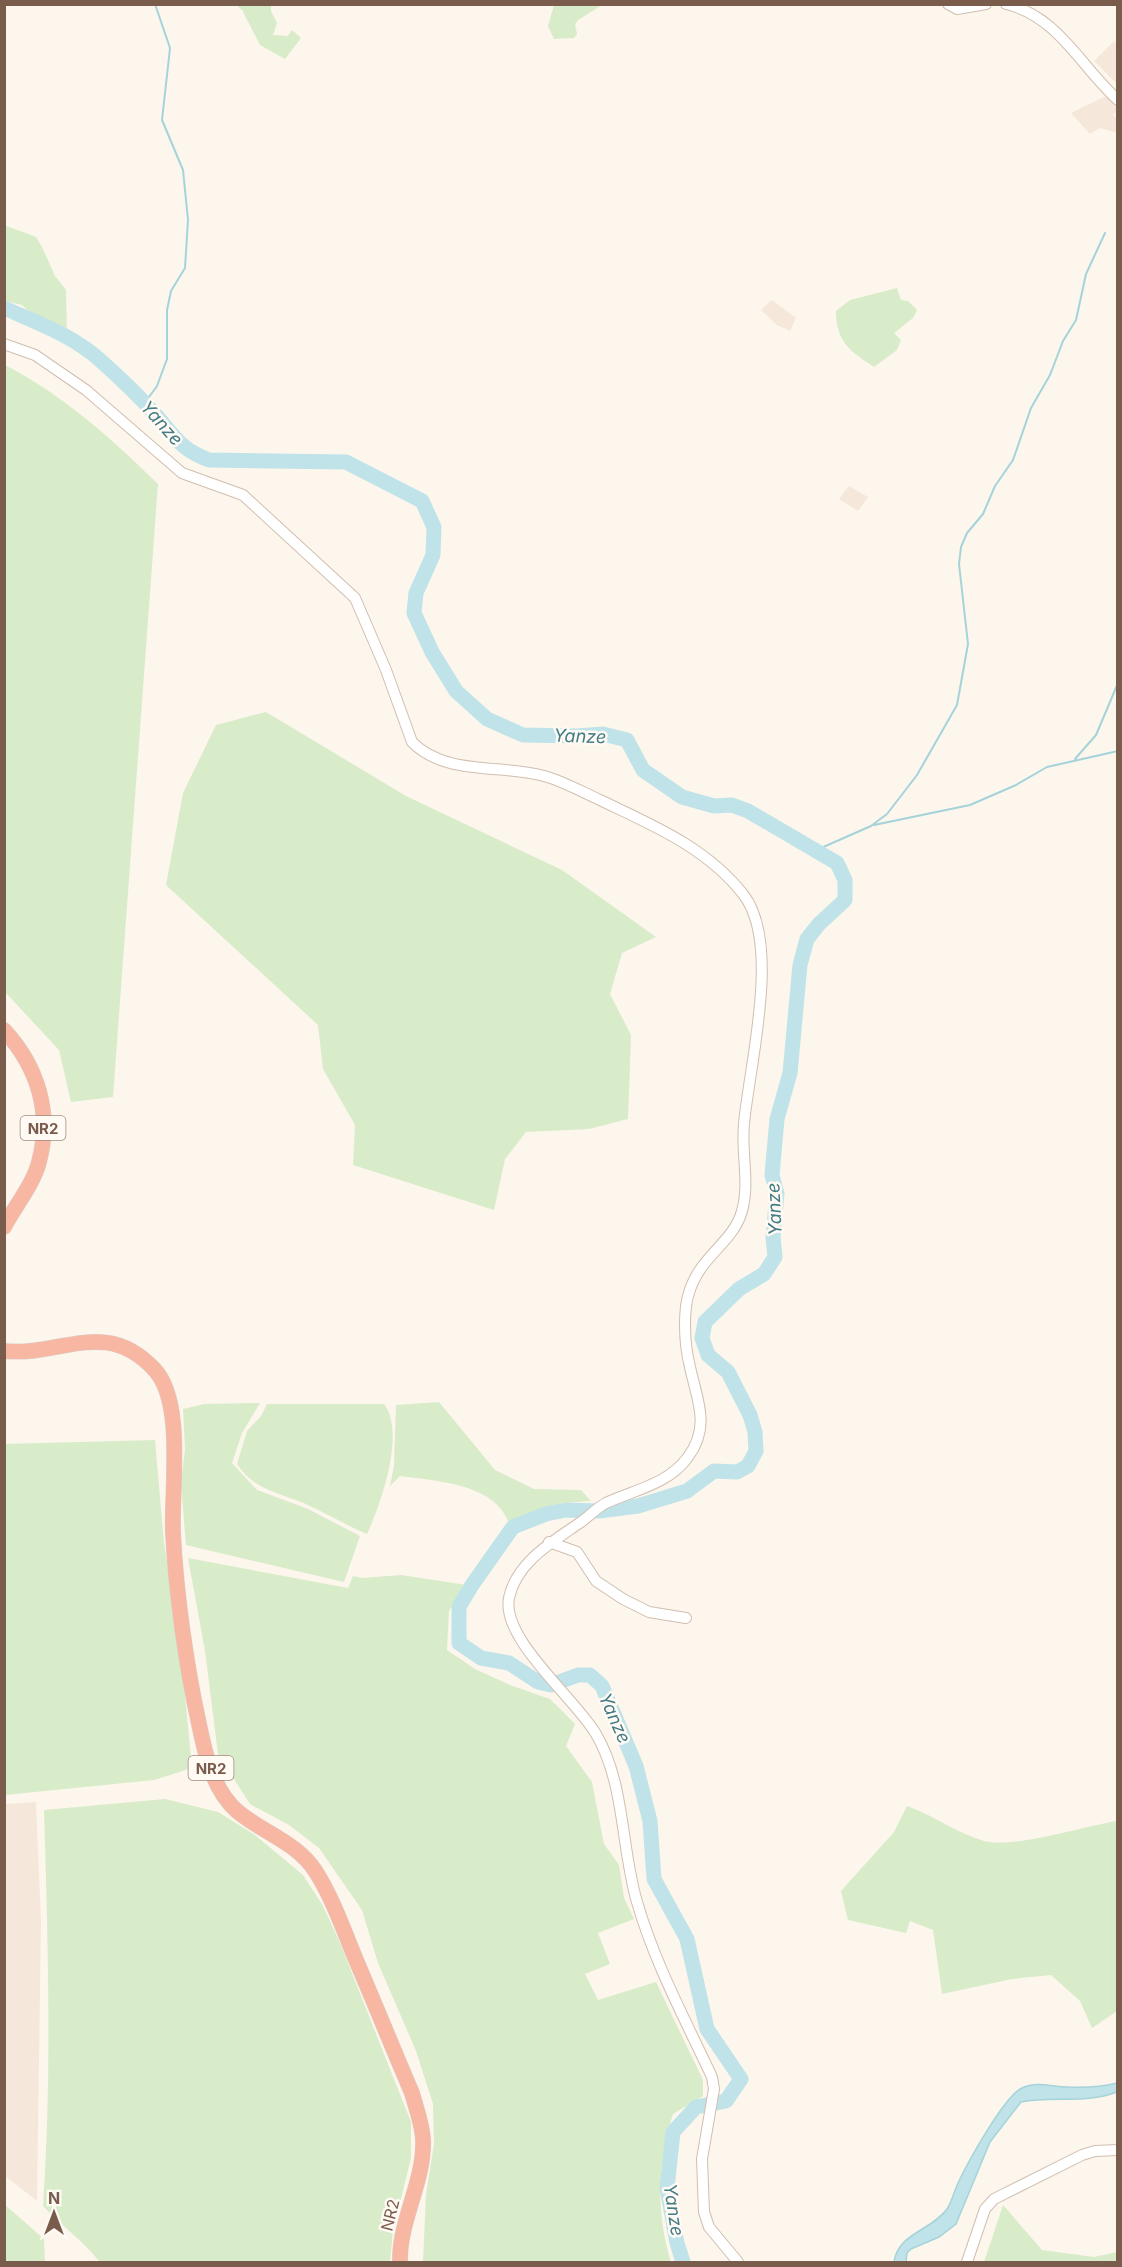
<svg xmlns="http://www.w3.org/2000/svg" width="1122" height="2267" font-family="Inter,sans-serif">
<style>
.residential{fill:#f5e8da}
.green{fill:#d8ecc9}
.water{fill:#bfe3e8;stroke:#a5d3da;stroke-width:1.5}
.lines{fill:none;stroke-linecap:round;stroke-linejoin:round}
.stream{stroke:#a5d3da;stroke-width:2}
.river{stroke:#bfe3e8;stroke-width:15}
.minor-casing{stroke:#d1beb0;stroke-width:12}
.highway-casing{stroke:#dad1cd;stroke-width:16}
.minor{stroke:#fff;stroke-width:10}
.highway{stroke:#f7b7a3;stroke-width:15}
.labels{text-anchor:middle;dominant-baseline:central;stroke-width:5;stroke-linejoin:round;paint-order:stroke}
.shield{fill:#fffaf3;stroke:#a28b7f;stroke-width:1.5}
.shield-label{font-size:15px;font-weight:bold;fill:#7a5c4d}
.street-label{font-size:16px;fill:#7a5c4d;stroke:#fffaf3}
.water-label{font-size:18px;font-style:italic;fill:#437c86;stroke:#fffaf3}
</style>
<rect width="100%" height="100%" fill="#fdf6ec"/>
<!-- residential -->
<path class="residential" d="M1114,41L1117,45V84L1094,61Z
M1106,96L1117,106V111L1113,115L1117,118V133L1100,128L1090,134L1071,113Z
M772,300L796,318L790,331L777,325L761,310Z
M849,486L868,497L858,511L839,499Z
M36,1802L41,1921L37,2201L4,2175L5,1804Z"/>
<!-- green -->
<path class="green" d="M236,5H271V11L277,23L273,35L288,36L292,30L301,38L285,59L260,45L242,10Z
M554,5V4L602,5L578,20L575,24L577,34L574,38L554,39L548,26Z
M4,225L36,237L42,247L55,276L66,290L67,335L38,319L22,305L5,301Z
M897,288L901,300L908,301L917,310L913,318L894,333L901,340L897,350L874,367C850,351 836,342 836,311L850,300Z
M5,365C63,395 111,438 158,484L113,1097L71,1102L59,1050L5,992Z
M266,712L406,796L562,870L656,937L622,953L610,994L631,1035L628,1119L589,1129L526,1132L505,1159L494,1210L353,1165L355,1125L323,1069L318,1025L166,885L183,793L216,725Z
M439,1402L495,1470L534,1489L581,1490L591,1501L562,1503L508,1521C493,1483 435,1481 400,1476L390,1486L394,1466L396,1405Z
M260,1403L242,1433L232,1463L257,1490L308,1509L360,1536L344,1582L186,1545L181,1484L185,1449L183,1409L204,1404Z
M267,1404H384C406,1432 381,1504 367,1534C348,1526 331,1516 312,1507C284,1493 256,1493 237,1464L247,1431L261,1416Z
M155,1440L164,1543L181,1653L192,1768L154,1780L5,1795L4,1444Z
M188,1558L348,1588L353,1576L362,1578L401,1575L467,1585L449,1611L447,1650L475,1669L510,1685L550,1699L575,1724L566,1746L592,1782L604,1844L619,1865L624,1898L634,1919L598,1933L610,1964L585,1974L598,2000L656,1982L703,2080V2096L673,2114C657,2162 656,2214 671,2262H423L426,2194L434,2144L433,2104L416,2051L378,1963L362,1910L319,1848L289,1825L250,1804L218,1754L205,1651Z
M165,1799L218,1812L255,1835L303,1875L323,1906L340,1943L411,2122V2158L393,2231L390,2262H100C83,2241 62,2226 43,2206C52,2075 48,1942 44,1810Z
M907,1806C935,1816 956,1833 984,1841C1014,1849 1084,1826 1117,1821V2011L1092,2028L1080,2001L1051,1975L1012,1979L942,1994L933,1930L910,1921L906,1933L848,1920L841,1891L894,1832Z
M4,2204L44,2239L45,2262H5Z
M1003,2205L1042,2250L1094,2257L1117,2252V2262H984Z"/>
<!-- water -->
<path class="water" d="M1117,2083V2092C1086,2104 1053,2096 1021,2102L990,2142L956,2224L939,2237L911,2249L907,2253L906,2262H894C898,2233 931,2231 947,2209C952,2201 954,2192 958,2183C967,2164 1004,2096 1022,2088C1037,2081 1052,2087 1067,2087C1084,2088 1101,2087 1117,2083Z"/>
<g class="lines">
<!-- stream -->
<path class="stream" d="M144,404L157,386L167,359V310L171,291L185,268L188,220L183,170L162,120L170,48L155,4
M1075,759L1096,735L1118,683
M874,825L970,805L1016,785L1047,767L1118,751
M820,853L821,848L871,826L887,814L917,775L957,705L968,644L959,564L961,547L967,533L983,514L995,486L1013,460L1031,408L1050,375L1063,341L1076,320L1086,274L1105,233"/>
<!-- river -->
<path class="river" d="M4,308C38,323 74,336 101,361C119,377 138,395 154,413C174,435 179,449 209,460L346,462L422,501L434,527L433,555L416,593L414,613L432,652L456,691L487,719L523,735L577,736L603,734L627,740L643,770L682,797L714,806L732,805L748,811L837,863L845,880V900L819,924L807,939L800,965L790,1073L777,1119L772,1175L777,1194L773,1237L775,1257L764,1274L739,1289L705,1322L702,1338L708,1355L728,1372L750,1415L755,1432L756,1451L748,1466L737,1472L714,1471L687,1491L638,1506L599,1511L566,1510L546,1514L513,1527L472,1585L459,1607V1643L481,1658L509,1663L538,1682L551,1685L578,1675H590L602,1686L636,1766L650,1821L654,1879L687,1939L707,2029L741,2079L726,2101L696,2107L673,2132L667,2188L677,2243L683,2262"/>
<defs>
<path id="minor" d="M948,4L957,9L986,4
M1006,4C1058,16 1081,67 1118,100
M4,344L35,355L86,390L182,473L243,495L355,598L386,670L412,742C445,776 502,764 544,776C563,781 582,792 600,800C652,825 706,847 743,894C782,943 749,1066 744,1124C741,1153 750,1183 742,1211C732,1247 693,1257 686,1306C684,1326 685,1347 690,1367C697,1400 711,1426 688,1457C669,1484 634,1490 606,1503C596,1508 588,1518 578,1524C552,1542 516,1563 509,1598C501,1639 575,1698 596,1734C625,1783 621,1848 637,1902C655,1964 685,2019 712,2077L714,2089L702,2159L704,2212L709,2227L738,2262
M549,1542L577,1552L596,1581L623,1599L649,1612L686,1618
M967,2262L985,2209L994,2199L1082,2155L1095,2151L1118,2150"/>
<path id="highway" d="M4,1030C38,1067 52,1113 39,1162C33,1185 15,1206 4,1227
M4,1351C62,1357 105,1317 154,1369C185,1401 171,1490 173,1533C176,1593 186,1665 199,1724C205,1754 213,1790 237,1811C263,1833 297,1842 316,1872C333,1899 344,1931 356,1960C375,2004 393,2049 412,2093C416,2108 422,2123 423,2139C425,2181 399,2220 400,2262"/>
</defs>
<!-- minor casing -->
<use href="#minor" class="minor-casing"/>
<!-- highway casing -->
<use href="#highway" class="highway-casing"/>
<!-- minor -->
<use href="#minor" class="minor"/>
<!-- highway -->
<use href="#highway" class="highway"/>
</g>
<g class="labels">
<!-- shield labels -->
<g class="shield">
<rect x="20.5" y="1116" width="45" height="24" rx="4.5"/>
<rect x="188.5" y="1756" width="45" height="24" rx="4.5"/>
</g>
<g class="shield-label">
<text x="43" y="1128">NR2</text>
<text x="211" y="1768">NR2</text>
</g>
<!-- street labels -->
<g class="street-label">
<text transform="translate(390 2215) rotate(-76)">NR2</text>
</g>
<!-- water labels -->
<g class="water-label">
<text transform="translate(162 423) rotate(48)">Yanze</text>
<text transform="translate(580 736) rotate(2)">Yanze</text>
<text transform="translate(774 1209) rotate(-93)">Yanze</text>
<text transform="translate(615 1718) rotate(66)">Yanze</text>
<text transform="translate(674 2210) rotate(81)">Yanze</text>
</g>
</g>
<!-- border -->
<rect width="1122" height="2267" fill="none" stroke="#7a5c4d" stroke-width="12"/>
<!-- north arrow -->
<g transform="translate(54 2213)" stroke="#fffaf3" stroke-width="4.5" paint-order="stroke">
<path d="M0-4.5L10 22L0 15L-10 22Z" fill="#7a5c4d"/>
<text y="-9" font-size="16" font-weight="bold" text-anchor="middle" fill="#7a5c4d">N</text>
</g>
</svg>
